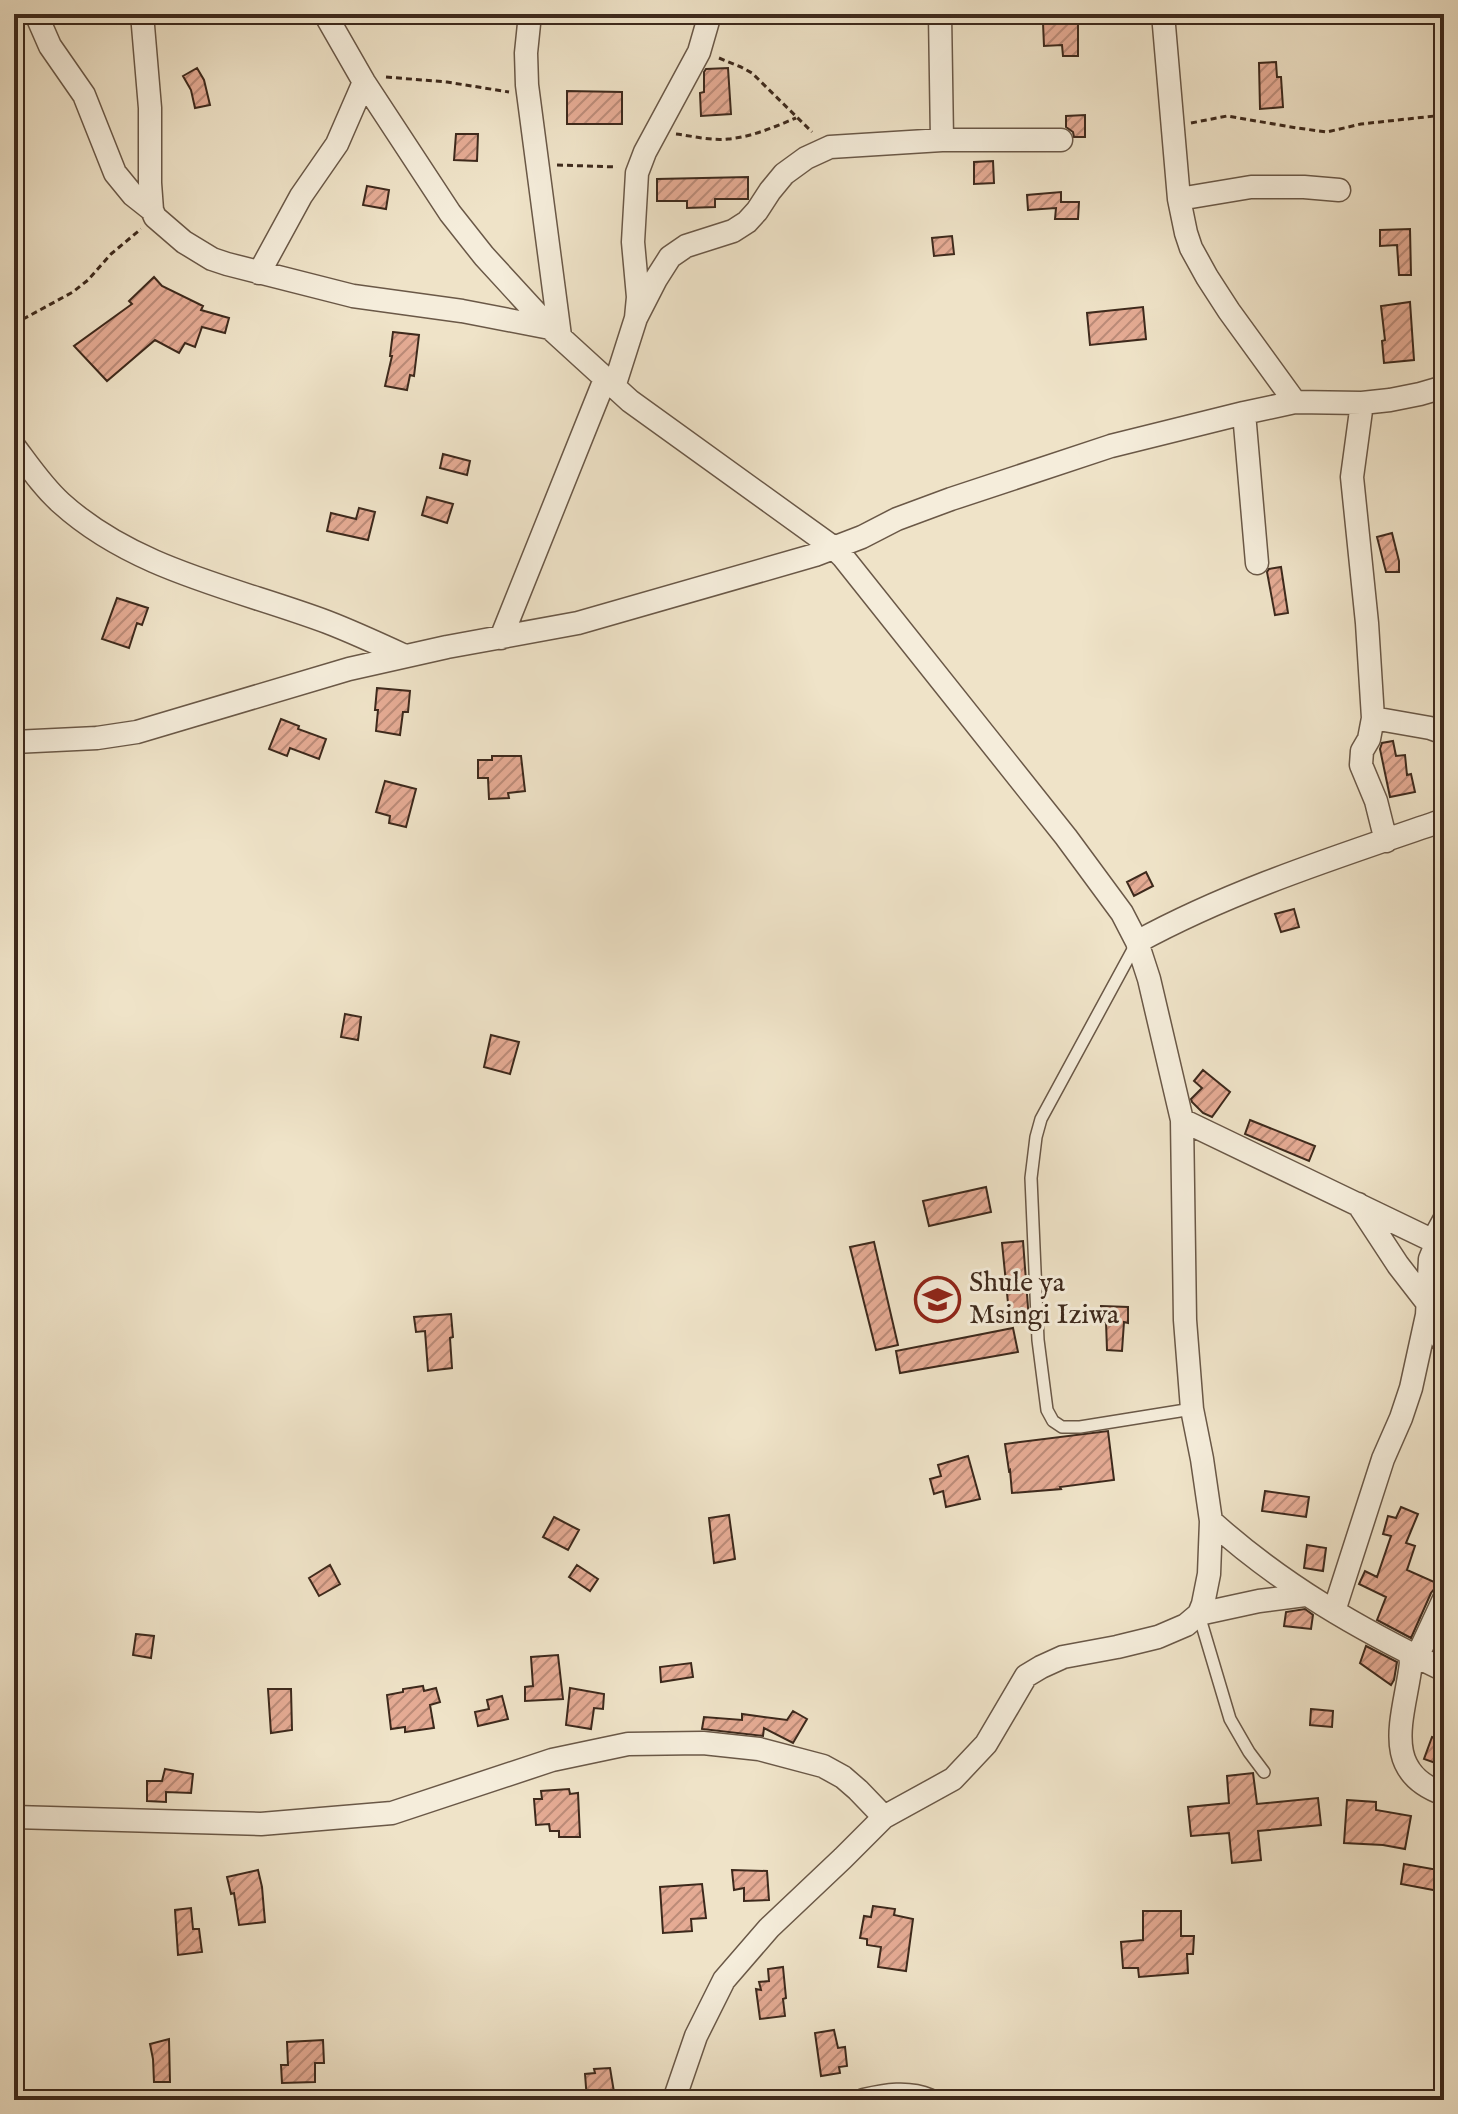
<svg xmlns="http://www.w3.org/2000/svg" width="1458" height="2114" font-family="'IM FELL English',serif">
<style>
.building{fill:url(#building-hatch);stroke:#3d291c;stroke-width:2}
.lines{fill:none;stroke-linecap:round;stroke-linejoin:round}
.service-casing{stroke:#6a5847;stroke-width:14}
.minor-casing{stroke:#6a5847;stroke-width:25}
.path{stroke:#3d291c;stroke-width:3;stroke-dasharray:6 4;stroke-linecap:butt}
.service{stroke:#f5eddb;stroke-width:11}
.minor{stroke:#f5eddb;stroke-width:22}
.labels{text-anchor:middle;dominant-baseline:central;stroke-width:6;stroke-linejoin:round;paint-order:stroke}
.poi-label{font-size:28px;fill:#3d291c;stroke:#f5eddb;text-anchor:start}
</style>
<defs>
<pattern id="building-hatch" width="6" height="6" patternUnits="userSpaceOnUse" patternTransform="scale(2)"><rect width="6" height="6" fill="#e5ab94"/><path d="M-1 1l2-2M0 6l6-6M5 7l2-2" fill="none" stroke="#bb8b78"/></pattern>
</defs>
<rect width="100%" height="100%" fill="#efe3c8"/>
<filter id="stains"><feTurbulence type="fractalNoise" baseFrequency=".0025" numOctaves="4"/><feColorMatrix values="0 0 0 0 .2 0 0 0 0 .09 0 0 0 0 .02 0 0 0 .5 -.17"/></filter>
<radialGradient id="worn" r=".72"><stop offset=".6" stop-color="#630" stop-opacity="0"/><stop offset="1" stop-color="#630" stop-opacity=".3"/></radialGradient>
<!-- building -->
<path class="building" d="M1078,15V56H1063L1062,45L1044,46L1043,23L1063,22V17Z
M1276,62L1277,77H1281L1283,107L1260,109L1259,63Z
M197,68L204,80L210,105L195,108L191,90L183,76Z
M728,68L731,114L701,116L700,93L704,92V72L706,69Z
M567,91L622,92V124H567Z
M1085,115V137H1074L1073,132L1066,127V116Z
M456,134H478L477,161L454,160Z
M993,161L994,183L974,184V162Z
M748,177V199H715V207L687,208V201H657V179Z
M367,186L389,190L386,209L363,205Z
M1061,192V202H1079L1078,219H1055L1056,208L1028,210L1027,195Z
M1410,229L1411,275H1399L1397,245L1380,246V230Z
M952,236L954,254L934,256L932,238Z
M154,277L162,286L203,306L201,310L229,318L225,333L202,327L195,347L185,343L179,353L155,340L107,381L74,346L132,304L129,301Z
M1410,302L1414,360L1384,363L1382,341L1385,340L1381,306Z
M1143,307L1146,339L1090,345L1087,313Z
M393,332L419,335L414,376L410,375L407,390L385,386L392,356H390Z
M443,454L470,461L467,475L440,468Z
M427,497L453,504L447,523L422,515Z
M359,508L375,512L368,540L327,531L331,513L356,519Z
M1392,533L1399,561V572H1386L1377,537Z
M1281,567L1288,613L1275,615L1267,572L1269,569Z
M117,598L148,608L142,625L137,623L129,648L102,639Z
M377,688L410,691L408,712H403L400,735L376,731L378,710H375Z
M281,719L299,726L298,729L326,739L319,759L290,748L287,756L269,749Z
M1393,741L1396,756L1405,755L1407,775L1411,774L1415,792L1390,797L1380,749L1382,743Z
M492,756H521L525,791L508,793L509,798L489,799L488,778H478V760H492Z
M385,781L416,789L406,827L389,823L390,816L376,812Z
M1146,872L1153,886L1134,896L1127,882Z
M1294,909L1299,927L1281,932L1275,914Z
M345,1014L361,1017L358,1040L341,1037Z
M491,1035L519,1042L510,1074L484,1067Z
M1203,1070L1230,1092L1212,1117L1203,1113L1192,1102L1191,1099L1202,1088L1194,1081Z
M1250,1120L1315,1146L1309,1161L1245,1134Z
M986,1187L991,1212L929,1226L923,1201Z
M1023,1241L1029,1321L1010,1323L1002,1243Z
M874,1242L898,1345L876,1350L850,1247Z
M1101,1306L1128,1307V1323L1124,1322L1122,1351L1107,1350L1106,1322H1101Z
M451,1314L453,1337L450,1338L452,1368L428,1371L425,1331L416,1332L414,1317Z
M1013,1328L1018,1352L900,1373L896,1351Z
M1108,1431L1114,1480L1060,1487L1061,1489L1012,1493L1010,1470L1009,1471L1005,1444Z
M968,1456L980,1499L946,1507L943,1491L934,1494L930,1479L941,1476L938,1465Z
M1265,1491L1309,1497L1306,1517L1262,1511Z
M1401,1507L1418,1514L1406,1543L1415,1546L1407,1570L1441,1585L1435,1588L1431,1593L1411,1638L1377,1620L1386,1597L1359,1584L1365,1571L1377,1577L1391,1536L1383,1534L1388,1516L1396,1518Z
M729,1515L735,1559L714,1563L709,1518Z
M554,1517L579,1530L568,1550L543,1537Z
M1307,1545L1326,1548L1323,1571L1304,1568Z
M330,1565L340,1584L319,1596L309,1578Z
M577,1565L598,1579L590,1591L569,1577Z
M1305,1609L1313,1615L1311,1629L1284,1626L1286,1612Z
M136,1634L154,1636L151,1658L133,1655Z
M1366,1646L1397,1662L1394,1680L1391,1685L1360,1663Z
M558,1655L563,1699L525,1701V1687L533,1686L531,1657Z
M691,1663L693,1677L661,1682L660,1667Z
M423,1686L424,1691L436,1688L440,1702L430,1705L434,1728L405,1732V1727L391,1729L387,1695L403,1692V1689Z
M570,1688L604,1694L603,1709L594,1708L591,1729L566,1725Z
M268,1689H291L292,1730L271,1733Z
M502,1696L508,1719L478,1726L475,1712L489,1709L487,1700Z
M1311,1709L1333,1711L1332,1727L1310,1725Z
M793,1711L807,1719L793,1743L764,1728L763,1736L702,1729L704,1717L742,1720V1714L787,1720Z
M1432,1737L1444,1742V1766L1424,1759Z
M165,1769L193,1774L191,1793L166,1792V1802L147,1801V1781H162Z
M1253,1773L1257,1804L1318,1798L1321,1825L1258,1831L1261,1860L1232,1863L1229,1833L1191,1836L1188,1807L1229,1803L1227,1776Z
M569,1789L570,1794L578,1793L580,1837H559V1831H550L549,1824L536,1825L534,1799H542L541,1791Z
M1347,1800L1376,1802V1810L1411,1816L1405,1849L1383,1845L1344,1843Z
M1404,1864L1444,1871V1892L1401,1884Z
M258,1870L262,1887L265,1922L239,1925L234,1893L231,1894L227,1877Z
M732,1870L767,1871L769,1900L744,1901V1888L734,1890Z
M702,1884L706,1918L691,1919L692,1931L663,1933L660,1887Z
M873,1906L895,1909L894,1915L913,1919L906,1971L878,1967L881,1947L867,1945V1939L860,1938L864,1916L871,1917Z
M191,1908L193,1929H199L202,1952L178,1955L175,1910Z
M1143,1911H1181V1936H1194L1193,1954H1187L1188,1973L1139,1977L1138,1968H1123L1121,1942L1143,1940Z
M783,1967L786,1998L783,1999L785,2016L760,2019L756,1989L761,1990L759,1982L769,1981L768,1969Z
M834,2030L838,2048L845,2047L847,2066L839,2067L840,2073L821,2076L815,2033Z
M169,2039L170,2082H154L153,2059L150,2044Z
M323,2040L324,2063H315V2082L282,2083L281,2065H288L287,2042Z
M610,2068L615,2098L587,2100L585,2074L595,2073L594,2069Z"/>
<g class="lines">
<defs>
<path id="service" d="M1137,942L1041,1119L1036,1137L1031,1178L1038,1340L1047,1410L1053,1421L1062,1427H1080L1192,1409
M1199,1615L1230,1719L1249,1752L1264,1772"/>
<path id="minor" d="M36,14L50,46L84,95L115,173L133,195L152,210
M142,14L150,108V183L152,210L155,217L184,242L212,259L227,264L353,296L462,311L550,328
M325,14L364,82L450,213L484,256L550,328L630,401L834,548L843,557L1066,837L1122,913L1137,942L1149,979L1182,1120L1185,1320L1192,1409L1202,1459L1211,1521L1209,1574L1203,1604L1199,1614L1186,1625L1158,1637L1117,1647L1063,1657L1041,1667L1026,1676L986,1744L953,1779L884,1817L843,1858L769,1928L724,1980L696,2036L674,2100
M530,14L526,53L527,85L560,336
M940,14L942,140
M1163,14L1179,199L1186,233L1191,248L1207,277L1229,311L1295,402
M1179,199L1251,187H1304L1339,190
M259,273L301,196L337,144L364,82
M636,318L656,279L670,257L686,246L733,231L747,222L757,211L770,191L784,174L806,158L830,147L942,140H1061
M614,387L636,318L638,297L633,242L637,173L645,152L699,52L710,14
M1362,403L1352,477L1367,623L1373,718L1369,739L1362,751L1361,765L1376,801L1386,841
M1244,413L1257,563
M14,446C29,466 43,487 61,503C135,570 236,588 327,622C353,632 379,644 405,656
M501,638L605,379
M1373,718L1430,728L1444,733
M14,742L97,738L137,732L349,669L447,647L578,623L815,555L862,537L897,519L951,499L1111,446L1244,413L1295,402L1362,403L1390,400L1420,394L1444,387
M1137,942C1234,889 1340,856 1444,820
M1182,1120L1444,1246
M1358,1204L1398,1265L1429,1305
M1433,1240L1444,1220
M1427,1315L1444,1343
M1211,1521C1282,1585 1359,1629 1444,1670
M1334,1611L1383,1459L1401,1418L1411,1388L1427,1315L1430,1259L1437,1242
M1199,1614L1259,1601L1305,1595
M1410,1654L1411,1663C1405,1715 1378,1771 1444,1794
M1417,1657L1444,1599
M14,1817L261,1824L392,1813L552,1760L628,1744L703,1743L759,1749L823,1766L843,1777L858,1790L884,1817
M864,2100C885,2095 908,2091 929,2100"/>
</defs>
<!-- service casing -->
<use href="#service" class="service-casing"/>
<!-- minor casing -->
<use href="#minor" class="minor-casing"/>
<!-- path -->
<path class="path" d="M719,58L741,67L752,73L812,132
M386,77L447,82L509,92
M1191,123L1227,116L1297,128L1327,132L1361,124L1444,115
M676,134C693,136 711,141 728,139C752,137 774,127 796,118
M557,165L617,167
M14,324L73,292L88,280L111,254L141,229"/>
<!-- service -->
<use href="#service" class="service"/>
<!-- minor -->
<use href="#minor" class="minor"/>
</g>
<!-- icons -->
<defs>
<symbol id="school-ring" viewBox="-11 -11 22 22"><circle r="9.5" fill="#f5eddb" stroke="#8f2418" stroke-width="1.5"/><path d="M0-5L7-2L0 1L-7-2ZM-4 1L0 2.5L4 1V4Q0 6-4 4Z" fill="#8f2418"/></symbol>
</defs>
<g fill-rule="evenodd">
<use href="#school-ring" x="912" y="1274" width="51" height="51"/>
</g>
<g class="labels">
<!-- poi labels -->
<g class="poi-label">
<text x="969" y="1283">Shule ya<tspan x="969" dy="32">Msingi Iziwa</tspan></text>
</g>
</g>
<!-- margin -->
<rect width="1458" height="2114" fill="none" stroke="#efe3c8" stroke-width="48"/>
<rect x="16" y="16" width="1426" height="2082" fill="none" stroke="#3d291c" stroke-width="4"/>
<rect x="24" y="24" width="1410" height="2066" fill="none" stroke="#3d291c" stroke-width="2"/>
<rect width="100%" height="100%" filter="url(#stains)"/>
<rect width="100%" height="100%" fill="url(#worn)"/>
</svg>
